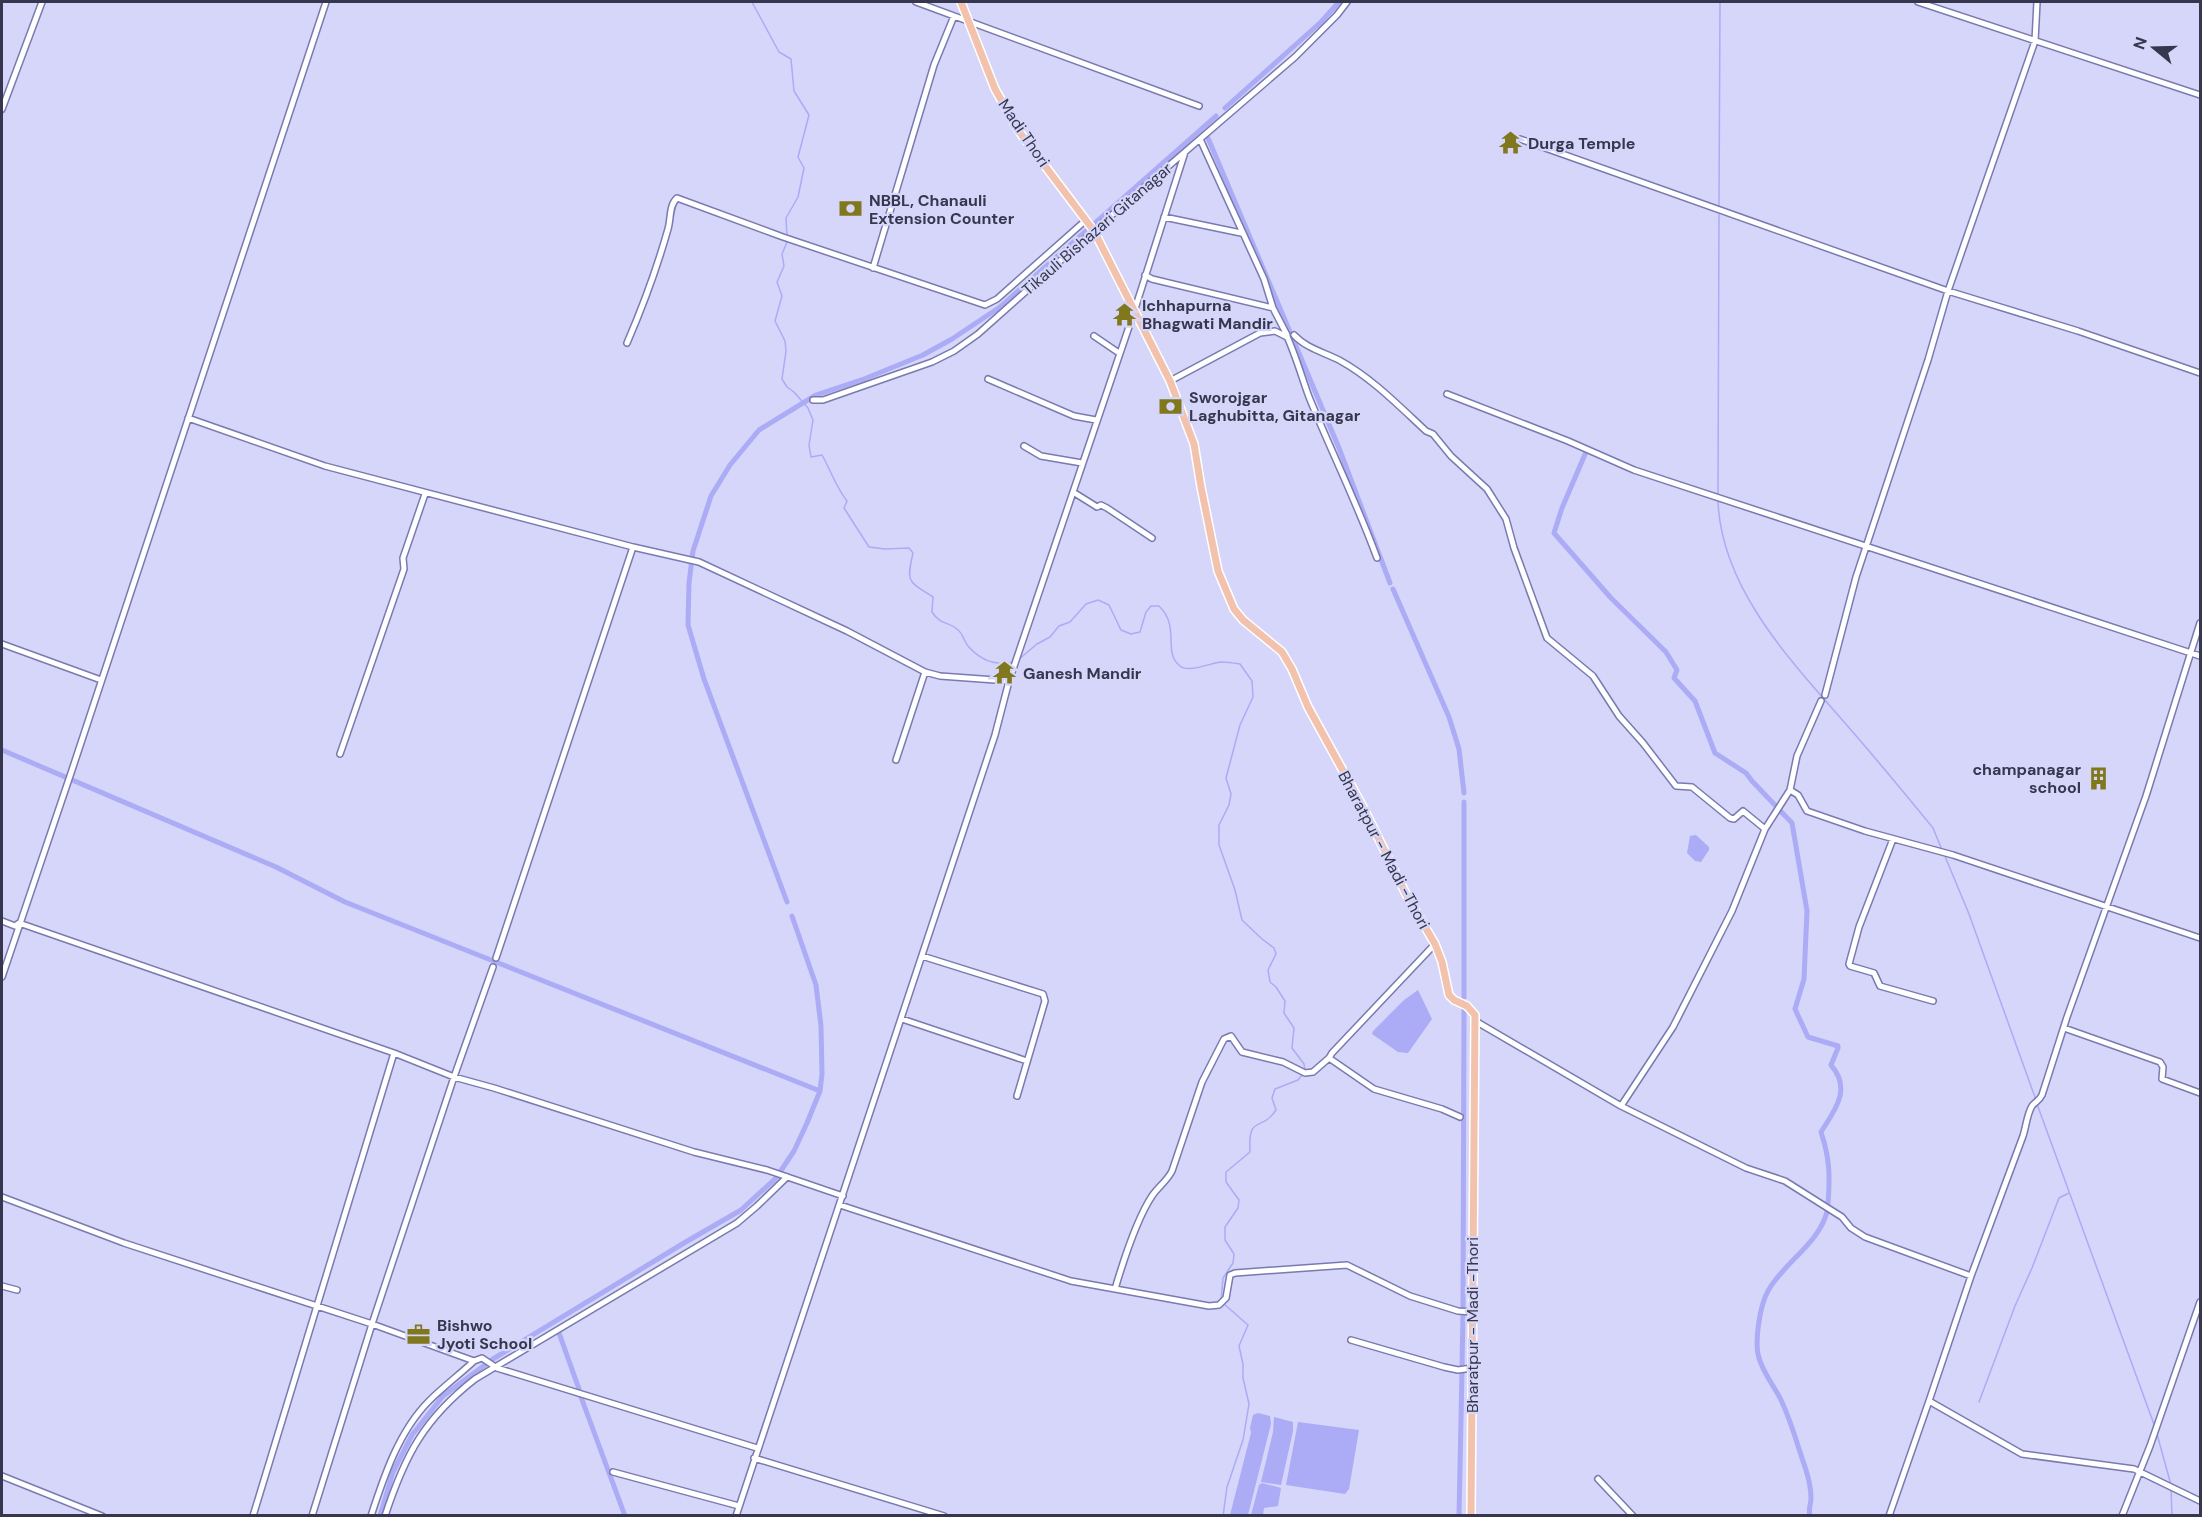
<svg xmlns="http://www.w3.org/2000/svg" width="2202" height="1517" font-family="'DM Sans',sans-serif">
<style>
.water{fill:#ababf6}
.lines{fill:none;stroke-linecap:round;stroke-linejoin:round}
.stream{stroke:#ababf6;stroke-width:1.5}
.canal{stroke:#ababf6;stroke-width:5}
.minor-casing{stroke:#797aaf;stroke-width:8}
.major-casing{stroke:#fff;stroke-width:10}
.minor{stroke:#fff;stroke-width:5}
.major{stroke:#f3c2ad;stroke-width:7}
.labels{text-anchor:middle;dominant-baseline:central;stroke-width:4.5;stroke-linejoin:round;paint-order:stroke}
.street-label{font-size:16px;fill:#36374e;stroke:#d5d6f9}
.poi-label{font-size:16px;font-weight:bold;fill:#36374e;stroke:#d5d6f9;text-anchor:start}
</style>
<rect width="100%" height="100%" fill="#d5d6f9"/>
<!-- water -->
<path class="water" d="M1696,835L1709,847V850L1701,862L1695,861L1687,853L1690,836Z
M1418,990L1432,1019L1408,1053L1398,1052L1372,1034L1373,1031L1404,1000Z
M1258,1413L1270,1416L1271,1424L1248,1515H1230L1251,1433L1250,1428L1253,1415Z
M1274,1417L1293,1422V1431L1281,1485L1261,1482L1273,1432Z
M1298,1422L1359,1430L1349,1489L1345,1494L1286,1485Z
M1262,1483L1281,1488L1278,1506L1264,1508L1263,1515H1251L1259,1485Z"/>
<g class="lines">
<!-- stream -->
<path class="stream" d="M752,2L779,52L791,59L794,91L809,115L798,157L804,168L798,197L786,218L787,237
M1719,206L1720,2
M787,242L782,254L784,266L777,282L782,296L775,321L785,341L786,351L782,379L787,387L794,392L808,408L813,420L809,445L811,457L822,455C831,471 836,487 847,501L844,508L869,547L885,549L909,548L913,553C906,583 908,581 933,597L932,612C941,626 949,621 958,630C963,634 964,641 968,646C980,660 996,666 1014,662
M1718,495L1719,212
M1718,502C1722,592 1795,665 1851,730C1879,762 1906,795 1933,828L1942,850
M1018,660L1037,644L1050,637L1059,626L1070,622L1086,604L1098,600L1109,605L1121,630L1131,634L1140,632L1146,612L1151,606H1159C1181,627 1162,652 1180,666C1188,673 1211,663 1221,662C1227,662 1234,663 1240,664L1252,681L1253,697L1240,725L1226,778L1231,794L1229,805L1219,825V845L1235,890L1242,920L1262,939L1274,948L1276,954L1268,970L1270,982L1276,987L1285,1001L1284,1013L1294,1028L1292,1048L1304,1064L1305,1071
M1944,854L1969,914L2036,1100
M2037,1104L2155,1427
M1221,1300L1223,1278L1233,1263L1234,1254L1225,1240V1227L1238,1208L1239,1200L1226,1182V1172L1250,1152C1248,1113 1261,1133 1276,1110L1272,1098L1275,1089L1298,1080L1302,1075
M1979,1402L2015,1306L2032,1268L2059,1198L2069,1193
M2157,1434L2171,1485
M2171,1489L2172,1516
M1223,1516L1227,1487L1243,1440L1249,1404L1243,1378V1364L1239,1346L1248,1325L1224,1304"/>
<!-- canal -->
<path class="canal" d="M1225,108L1321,22L1339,2
M1208,138L1339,448L1390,583
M1586,452L1562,508L1554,533L1611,598L1666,652L1677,670L1674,678L1695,701L1715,753L1746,773L1752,781L1792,823L1807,911L1804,979L1795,1009L1808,1037L1838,1046V1048L1831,1065C1852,1089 1835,1110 1821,1132C1830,1159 1830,1176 1828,1204
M1393,589L1449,717L1459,749L1464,793
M2,750L276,867L345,902L820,1091
M1464,802V997
M787,902L704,679L688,625L689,583L693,551L711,496L730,465L759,430L816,395L864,379L923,355L952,339L1000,307L1216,116
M1463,1308L1464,1008
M559,1333L579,1389
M1462,1367L1463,1313
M581,1397L625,1516
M380,1516L393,1472L412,1435L443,1396L493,1359L684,1243L741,1210L776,1178L794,1151L807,1123L820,1091L822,1074L821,1026L816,985L792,916
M1459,1516L1462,1371
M1810,1516C1808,1508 1811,1505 1811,1498C1811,1488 1808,1476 1805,1467C1797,1444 1791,1420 1780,1398C1773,1385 1763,1372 1759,1358C1754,1342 1760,1305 1768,1291C1784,1262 1818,1245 1827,1212"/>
<defs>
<path id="minor" d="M916,2L1199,106
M1918,2L2200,95
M2,109L42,2
M1200,139L1264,279L1273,308
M1520,139L1948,291L2078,331L2200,373
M1164,217L1241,233
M873,268L934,65L954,16
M1145,275L1152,279L1273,308L1287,335
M1285,332C1295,353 1301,375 1309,397C1331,451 1357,503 1377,558
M1294,335C1306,348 1323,352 1339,360C1372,378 1399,406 1426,431L1433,434L1451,456L1487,489L1506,519L1514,548L1547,638L1593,676L1619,716L1643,743L1676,786L1692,787L1730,818L1734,819L1743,811L1765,829L1790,790L1798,795L1807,811L1865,831L1953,855L2200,938
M1094,336L1119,353
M627,343C643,306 657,268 668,229C671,219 669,205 677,198L783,237L985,305L997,299L1086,220
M988,379L1074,416L1096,420
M1170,381L1260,333L1275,331L1287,337
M1447,394L1568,441L1634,470L2200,656
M813,400H823L932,362L954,351L978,334L1106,220L1295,57L1337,15L1347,2
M188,418L325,466L633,547L496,958
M1024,446L1041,456L1082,463
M1073,492L1097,507L1101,505L1107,508L1152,538
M633,547L699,562L847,631L925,672L940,676L1009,681
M2,644L101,680
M1825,695L1856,577L1928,360L1948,291L2035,41L2037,2
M340,754L404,569L403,558L425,494
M896,760L925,672
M1790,790L1797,756L1821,701
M1893,839L1859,927L1849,964L1850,966L1874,973L1880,986L1933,1001
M2,921L15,926L19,923L394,1053L253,1516
M1435,944L1332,1053L1329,1058L1374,1089L1442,1109L1460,1117
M922,956L1043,994L1045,1001L1017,1096
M2,977L72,770L326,2
M902,1019L1027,1061
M1477,1022L1621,1106L1746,1168L1785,1181L1842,1217L1851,1228L1865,1237L1971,1276L2023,1136C2026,1127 2027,1114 2032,1106C2036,1101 2039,1101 2042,1095L2067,1017L2146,796L2200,623
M2064,1028L2160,1062L2163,1067L2162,1079L2200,1093
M394,1053L454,1077L494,1088L694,1152L767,1170L843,1196
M1621,1106L1673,1027L1732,911L1765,829
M2,1197L124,1243L372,1324L454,1077L493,967
M840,1205L1071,1281L1209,1306L1219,1305L1226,1298L1230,1275L1235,1273L1347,1265L1410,1296L1458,1311L1472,1312
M1971,1276L1929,1401L2022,1454L2134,1469L2200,1501
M2,1286L17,1290
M1115,1289C1123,1262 1136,1220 1152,1196C1158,1187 1167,1181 1172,1171L1202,1082L1224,1039L1231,1036L1242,1052L1283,1062L1305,1073L1313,1072L1329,1058
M1351,1340L1444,1367L1458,1370L1472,1368
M754,1458L944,1516
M613,1472L739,1506
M2,1476L102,1516
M1598,1479L1633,1516
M312,1516L372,1324L474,1361
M371,1516C384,1476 399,1431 429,1401C443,1387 459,1375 474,1361L482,1358L497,1368L757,1448
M385,1516C405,1455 424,1419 475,1379L737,1223L757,1206L787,1177
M736,1516L995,735L1009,681L1134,312L1185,152
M1889,1516L1929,1401
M2122,1516L2150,1446L2200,1302"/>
<path id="major" d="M961,2L995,89L1018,130L1094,231L1170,381L1194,444L1201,487L1218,571L1234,609L1243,620L1282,652L1292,669L1308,707L1364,809L1406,894L1435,944L1442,962L1449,995L1454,1000L1467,1006L1475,1015L1471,1516"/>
</defs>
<!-- minor casing -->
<use href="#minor" class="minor-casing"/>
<!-- major casing -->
<use href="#major" class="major-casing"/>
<!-- minor -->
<use href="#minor" class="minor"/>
<!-- major -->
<use href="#major" class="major"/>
</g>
<!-- icons -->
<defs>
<symbol id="temple-bare" viewBox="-9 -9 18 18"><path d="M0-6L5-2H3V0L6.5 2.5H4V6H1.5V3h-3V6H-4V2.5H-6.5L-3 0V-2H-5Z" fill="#81781d" stroke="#d5d6f9" stroke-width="2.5" paint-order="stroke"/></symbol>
<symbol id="bank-bare" viewBox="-9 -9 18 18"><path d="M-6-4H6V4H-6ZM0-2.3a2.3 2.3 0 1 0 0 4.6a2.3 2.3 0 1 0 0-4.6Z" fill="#81781d" stroke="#d5d6f9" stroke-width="2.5" paint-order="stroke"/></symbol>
<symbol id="building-bare" viewBox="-9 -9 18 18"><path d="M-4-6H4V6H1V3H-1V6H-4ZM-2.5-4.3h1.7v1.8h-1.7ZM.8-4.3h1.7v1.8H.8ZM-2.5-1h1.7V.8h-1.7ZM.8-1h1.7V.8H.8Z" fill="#81781d" stroke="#d5d6f9" stroke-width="2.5" paint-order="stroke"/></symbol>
<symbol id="office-bare" viewBox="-9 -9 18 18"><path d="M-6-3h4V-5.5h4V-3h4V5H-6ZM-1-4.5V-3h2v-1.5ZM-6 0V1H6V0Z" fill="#81781d" stroke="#d5d6f9" stroke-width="2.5" paint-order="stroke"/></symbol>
</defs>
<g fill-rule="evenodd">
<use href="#temple-bare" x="1494" y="126" width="33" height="33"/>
<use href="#bank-bare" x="834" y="192" width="33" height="33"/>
<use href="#temple-bare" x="1108" y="298" width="33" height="33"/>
<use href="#bank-bare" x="1154" y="390" width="33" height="33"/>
<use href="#temple-bare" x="988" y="656" width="33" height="33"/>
<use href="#building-bare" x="2082" y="762" width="33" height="33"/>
<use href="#office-bare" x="402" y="1318" width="33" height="33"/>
</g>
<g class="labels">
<!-- street labels -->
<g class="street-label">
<text transform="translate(1024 133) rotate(56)">Madi Thori</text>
<text transform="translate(1097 229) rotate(-41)">Tikauli Bishazari Gitanagar</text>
<text transform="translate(1384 850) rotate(62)">Bharatpur - Madi -Thori</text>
<text transform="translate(1472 1325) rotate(-90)">Bharatpur - Madi -Thori</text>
</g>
<!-- poi labels -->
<g class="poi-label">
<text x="1528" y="143">Durga Temple</text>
<text x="869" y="200">NBBL, Chanauli<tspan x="869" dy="18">Extension Counter</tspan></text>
<text x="1142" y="305">Ichhapurna<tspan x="1142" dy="18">Bhagwati Mandir</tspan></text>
<text x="1189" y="397">Sworojgar<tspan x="1189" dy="18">Laghubitta, Gitanagar</tspan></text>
<text x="1023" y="673">Ganesh Mandir</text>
<text x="2081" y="769" text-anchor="end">champanagar<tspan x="2081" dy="18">school</tspan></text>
<text x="437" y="1325">Bishwo<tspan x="437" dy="18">Jyoti School</tspan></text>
</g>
</g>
<!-- border -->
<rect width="2202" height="1517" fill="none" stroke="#36374e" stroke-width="6"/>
<!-- north arrow -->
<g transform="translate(2154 48) rotate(289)" stroke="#d5d6f9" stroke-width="4.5" paint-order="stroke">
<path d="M0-4.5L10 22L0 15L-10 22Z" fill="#36374e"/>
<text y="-9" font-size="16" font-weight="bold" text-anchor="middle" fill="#36374e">N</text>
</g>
</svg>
